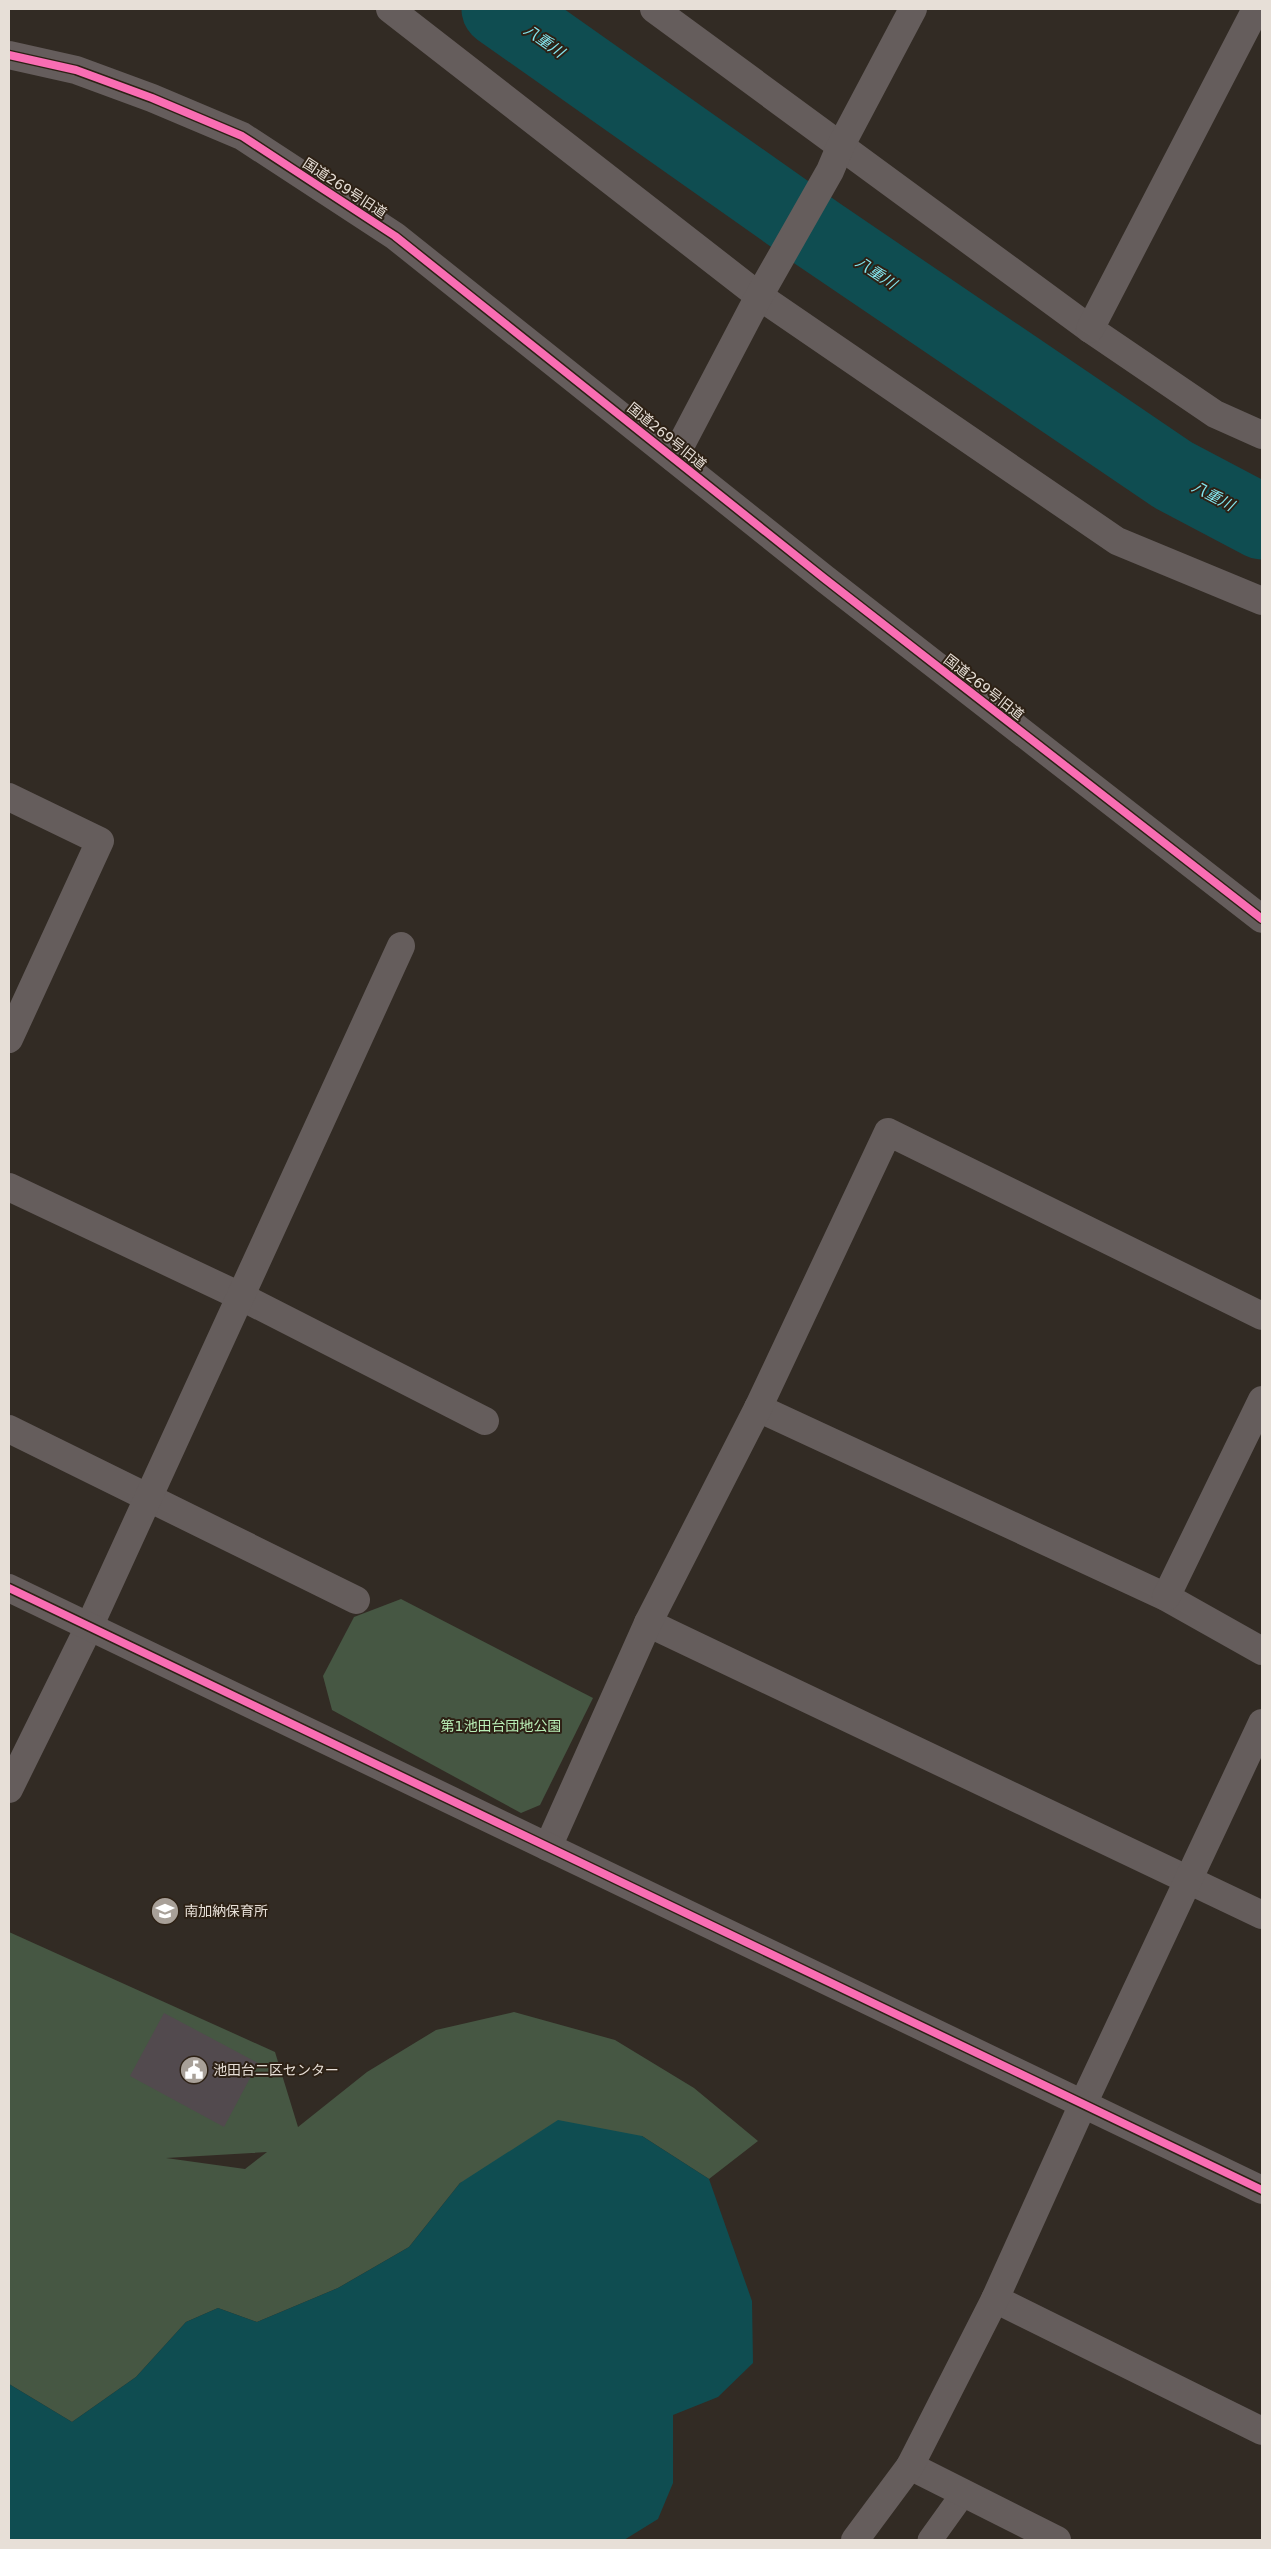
<svg xmlns="http://www.w3.org/2000/svg" width="1271" height="2549" font-family="'DejaVu Sans','Noto Sans JP',sans-serif">
<style>
.green{fill:#465743;fill-rule:evenodd}
.water{fill:#0f4d51}
.lines{fill:none;stroke-linecap:round;stroke-linejoin:round}
.river{stroke:#0f4d51;stroke-width:75}
.building{fill:#524a4e}
.service{stroke:#655d5c;stroke-width:25}
.minor{stroke:#655d5c;stroke-width:28}
.tertiary{stroke:#655d5c;stroke-width:28}
.cycleway-casing{stroke:#2d2115;stroke-width:11}
.cycleway{stroke:#f96db3;stroke-width:8}
.labels{text-anchor:middle;stroke-width:4;stroke-linejoin:round;paint-order:stroke}
.street-label{font-size:14px;fill:#e7dfd7;stroke:#2d2115}
.park-label{font-size:14px;fill:#b9eeb6;stroke:#2d2115}
.poi-label{font-size:14px;fill:#e7dfd7;stroke:#2d2115;text-anchor:start}
.water-label{font-size:15px;font-style:italic;fill:#84e6ef;stroke:#2d2115}
</style>
<rect width="100%" height="100%" fill="#322b24"/>
<g class="green">
<polygon points="401,1599 593,1698 540,1805 521,1813 332,1710 323,1676 354,1617"/>
<path d="M9 1932 275 2052 298 2127 367 2072 436 2030 514 2012 615 2040 694 2088 758 2141 709 2179 642 2136 460 2183 409 2247 338 2288 257 2322 218 2308 186 2322 136 2377 72 2422 9 2384ZM267 2152 245 2169 166 2158Z"/>
</g>
<polygon class="water" points="558,2120 642,2136 709,2179 752,2301 753,2363 718,2397 673,2415 673,2483 658,2519 624,2540 9,2540 9,2384 72,2422 136,2377 186,2322 218,2308 257,2322 338,2288 409,2247 460,2183"/>
<g class="lines">
<polyline class="river" points="499,9 818,234 1173,475 1262,522"/>
</g>
<polygon class="building" points="164,2013 258,2063 224,2127 130,2076"/>
<g class="lines">
<polyline class="service" points="930,2540 963,2494"/>
<g class="minor">
<polyline points="390,9 759,296 1117,541 1262,601"/>
<polyline points="654,9 1090,329 1215,414 1262,435"/>
<polyline points="1090,329 1256,9"/>
<polyline points="674,458 759,296 830,171 841,145 913,9"/>
<polyline points="9,797 100,841 9,1039"/>
<polyline points="9,1187 240,1296 485,1421"/>
<polyline points="758,1408 1166,1597 1262,1651"/>
<polyline points="9,1429 356,1600"/>
<polyline points="1166,1597 1262,1400"/>
<polyline points="648,1623 1262,1915"/>
<polyline points="9,1789 89,1627 401,946"/>
<polyline points="548,1847 648,1623 758,1408 888,1132 1262,1316"/>
<polyline points="995,2299 1262,2431"/>
<polyline points="910,2466 1057,2540"/>
</g>
<g class="tertiary">
<polyline points="9,55 76,70 152,98 242,136 395,236 825,579 1262,919"/>
<polyline points="9,1588 1262,2190"/>
<polyline points="855,2540 910,2466 995,2299 1083,2104 1262,1723"/>
</g>
<defs>
<g id="cycleway">
<polyline points="9,55 76,70 152,98 242,136 395,236 825,579 1262,919"/>
<polyline points="9,1588 1262,2190"/>
</g>
</defs>
<use href="#cycleway" class="cycleway-casing"/>
<use href="#cycleway" class="cycleway"/>
</g>
<defs>
<symbol id="school-disc" viewBox="-11 -11 22 22"><circle r="9.5" fill="#a8a098" stroke="#2d2115"/><path d="M0-5L7-2L0 1L-7-2ZM-4 1L0 2.5L4 1V4Q0 6-4 4Z" fill="#fff"/></symbol>
<symbol id="civic-disc" viewBox="-11 -11 22 22"><circle r="9.5" fill="#a8a098" stroke="#2d2115"/><path d="M-.6-6.5H3V-4.5H.6V-3L4-1V1h2V6H-6V1h2V-1L-.6-3ZM-1.2 2.5V6h2.4V2.5Z" fill="#fff"/></symbol>
</defs>
<g fill-rule="evenodd">
<use href="#school-disc" x="149" y="1895" width="32" height="32"/>
<use href="#civic-disc" x="178" y="2054" width="32" height="32"/>
</g>
<g class="labels">
<g class="street-label">
<text transform="translate(345 188) rotate(33)" y="5">国道269号旧道</text>
<text transform="translate(667 436) rotate(39)" y="5">国道269号旧道</text>
<text transform="translate(984 687) rotate(38)" y="5">国道269号旧道</text>
</g>
<g class="park-label">
<text x="501" y="1731">第1池田台団地公園</text>
</g>
<g class="poi-label">
<text x="184" y="1916">南加納保育所</text>
<text x="213" y="2075">池田台二区センター</text>
</g>
<g class="water-label">
<text transform="translate(544 41) rotate(35)" y="5">八重川</text>
<text transform="translate(876 273) rotate(34)" y="5">八重川</text>
<text transform="translate(1213 496) rotate(28)" y="5">八重川</text>
</g>
</g>
<rect width="1271" height="2549" fill="none" stroke="#e7dfd7" stroke-width="20"/>
</svg>
